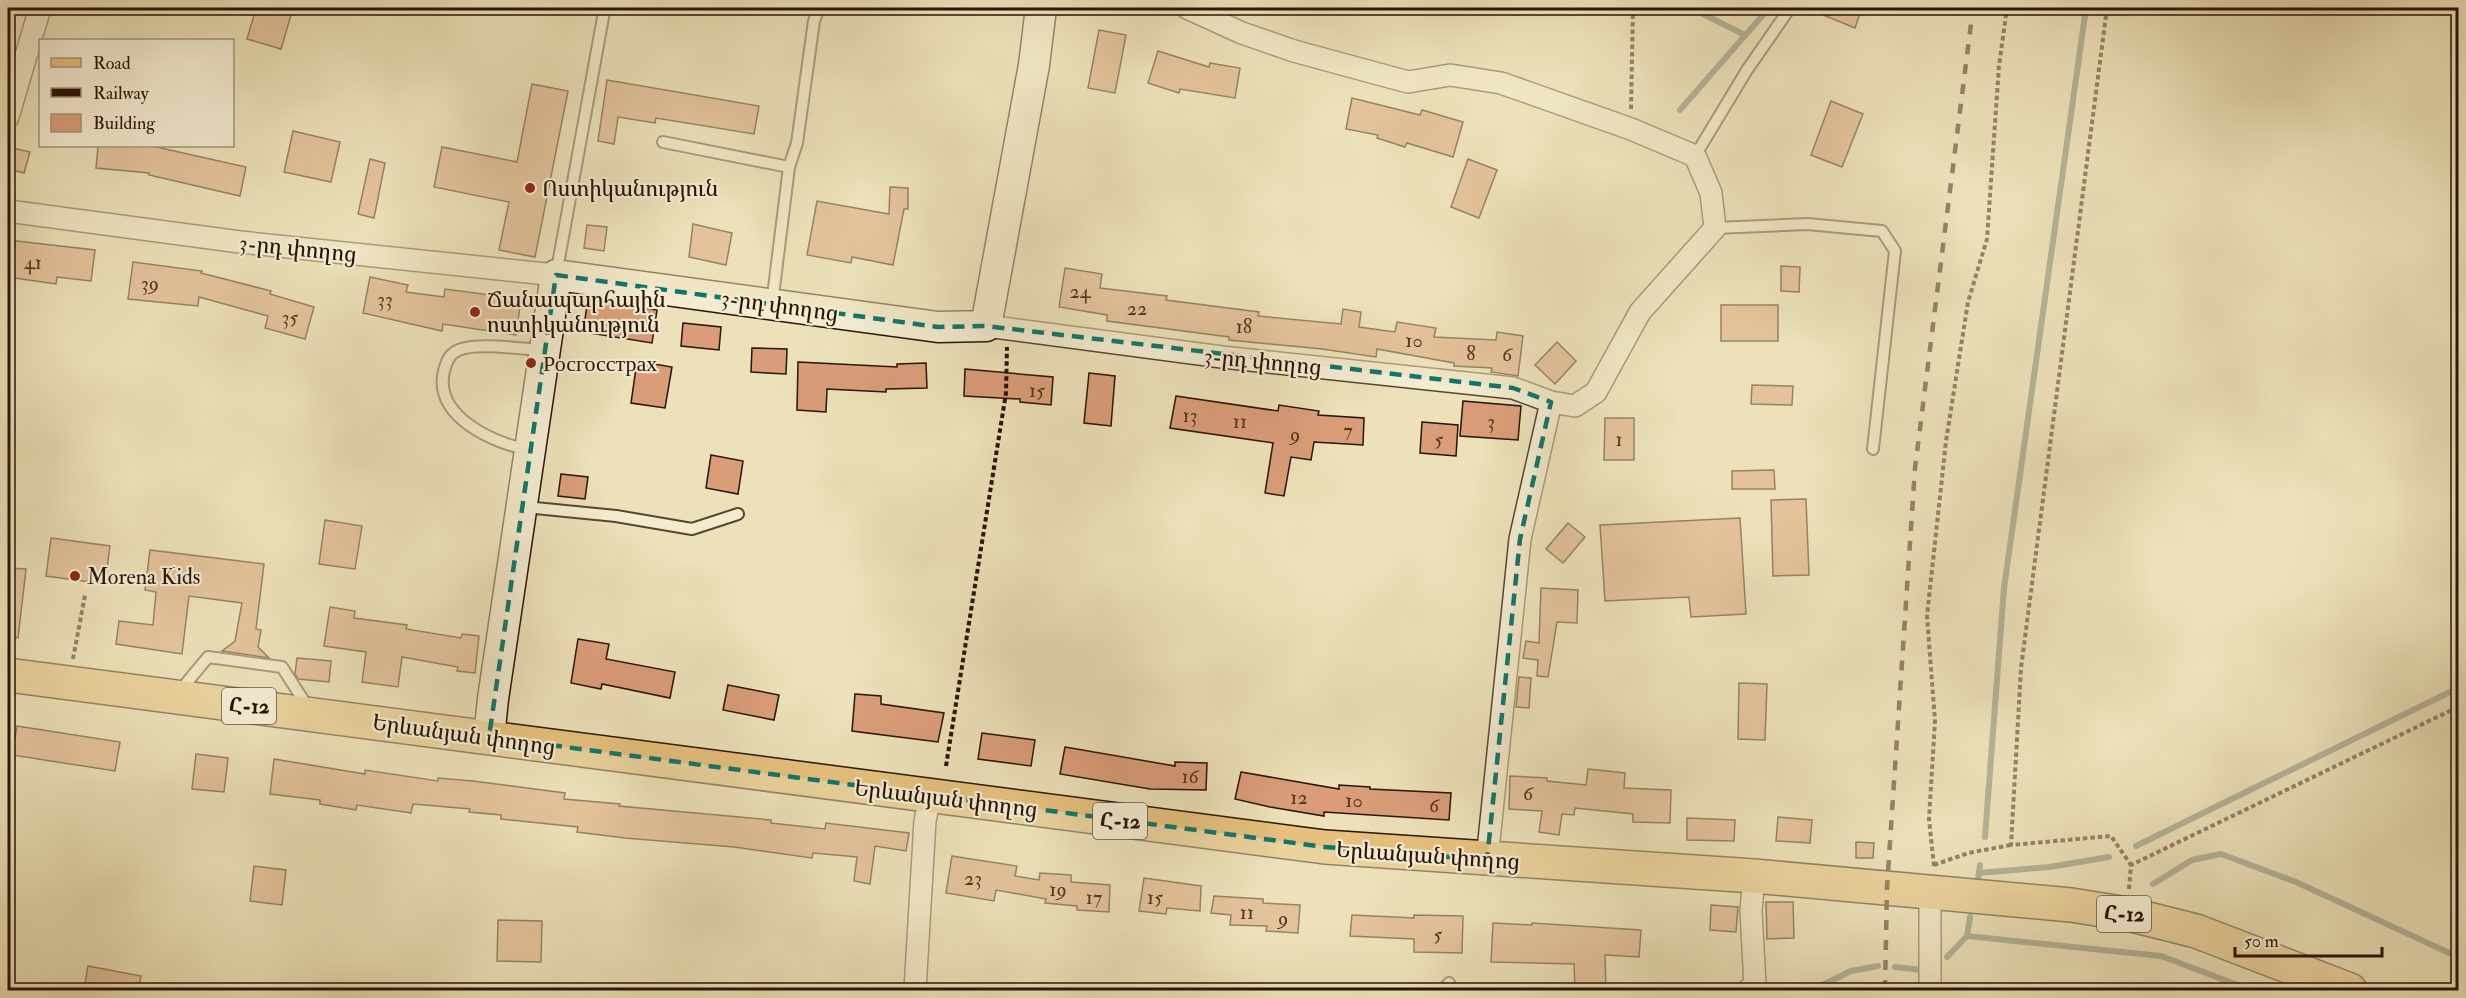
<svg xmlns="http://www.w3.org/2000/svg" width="2466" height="998" font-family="'IM FELL Double Pica','Noto Serif Armenian',serif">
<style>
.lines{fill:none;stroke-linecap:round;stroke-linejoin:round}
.stream{stroke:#6e7871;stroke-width:6}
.building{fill:#da9d78;stroke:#271306;stroke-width:1.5}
.lane-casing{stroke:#584632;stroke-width:14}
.street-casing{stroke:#584632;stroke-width:24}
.secondary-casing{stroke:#271306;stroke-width:33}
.primary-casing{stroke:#271306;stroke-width:36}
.path{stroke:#271306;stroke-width:4;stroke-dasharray:4.5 3;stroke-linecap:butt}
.lane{stroke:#f3ecd1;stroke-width:10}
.street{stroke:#f3ecd1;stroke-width:21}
.secondary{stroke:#f3ecd1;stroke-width:30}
.primary{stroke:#e6c07c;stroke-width:33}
.rail{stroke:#271306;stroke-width:4.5;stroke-dasharray:10 10;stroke-linecap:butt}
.marked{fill:none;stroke:#0f766e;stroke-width:4.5;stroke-dasharray:12 8;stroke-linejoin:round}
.poi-dot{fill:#8f2418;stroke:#f3ecd1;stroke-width:2}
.labels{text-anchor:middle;stroke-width:4.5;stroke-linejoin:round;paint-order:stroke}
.number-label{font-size:20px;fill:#543622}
.shield{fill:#f3ecd1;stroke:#645443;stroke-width:1.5}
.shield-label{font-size:21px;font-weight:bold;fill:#271306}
.poi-label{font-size:22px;fill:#271306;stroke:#f3ecd1;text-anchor:start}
.street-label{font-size:22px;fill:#271306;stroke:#f3ecd1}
</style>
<rect width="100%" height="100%" fill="#ece1b8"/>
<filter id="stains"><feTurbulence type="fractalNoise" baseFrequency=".00333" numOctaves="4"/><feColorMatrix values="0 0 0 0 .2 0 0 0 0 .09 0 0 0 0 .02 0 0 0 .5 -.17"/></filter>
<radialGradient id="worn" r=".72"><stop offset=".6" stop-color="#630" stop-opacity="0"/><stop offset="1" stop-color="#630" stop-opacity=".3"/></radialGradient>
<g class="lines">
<g class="stream">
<polyline points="1691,8 1745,35"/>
<polyline points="1680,110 1769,8"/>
<polyline points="1985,837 2004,588 2086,8"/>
<polyline points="2136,846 2458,688"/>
<polyline points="1979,873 2050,867 2109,857"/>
<polyline points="1978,879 1980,865"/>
<polyline points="2153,884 2192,860 2221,854 2296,882 2458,957"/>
<polyline points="1967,936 2161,956 2251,990"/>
<polyline points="1947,957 1967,936 1970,917"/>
<polyline points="1895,967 1922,970"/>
<polyline points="1812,990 1851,971 1878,966"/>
</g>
</g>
<g class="building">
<polygon points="256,8 279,8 291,15 281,49 247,39"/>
<polygon points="1806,8 1862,8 1855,28"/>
<polygon points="1099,30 1126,35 1115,93 1088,88"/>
<polygon points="1158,51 1209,67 1210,63 1240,68 1235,98 1180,89 1179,93 1148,83"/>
<polygon points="607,80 759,106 754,134 656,118 655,123 618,117 614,144 598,141"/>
<polygon points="532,84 568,91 535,257 499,250 509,202 434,187 442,147 517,162"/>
<polygon points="1352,98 1420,115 1422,110 1463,122 1453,157 1407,143 1405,147 1377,138 1378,135 1346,129"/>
<polygon points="1831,101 1863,114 1842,167 1811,155"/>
<polygon points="293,131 340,142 331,182 284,172"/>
<polygon points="98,146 152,146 246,167 240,196 149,175 149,173 96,168"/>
<polygon points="13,148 30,152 24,173 8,169"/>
<polygon points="370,159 385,163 374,218 358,214"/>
<polygon points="1468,159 1497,170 1479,218 1451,207"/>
<polygon points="890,187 908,188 908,209 904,209 893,265 852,257 851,263 807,255 817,201 889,214"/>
<polygon points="693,224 732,233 726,265 689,257"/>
<polygon points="587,225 607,227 604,251 584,248"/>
<polygon points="8,240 95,250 91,281 57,277 56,284 8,277"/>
<polygon points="133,262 202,271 201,273 271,291 270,294 314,307 305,339 265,328 268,316 199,297 198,306 128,299"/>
<polygon points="1781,266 1800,267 1799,292 1781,291"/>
<polygon points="1065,268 1102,274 1100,288 1167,296 1166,300 1259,312 1258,316 1341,324 1343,309 1361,312 1359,327 1395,332 1397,322 1436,328 1434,337 1496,340 1497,332 1523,336 1518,376 1491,372 1492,368 1454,366 1454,363 1377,349 1376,357 1322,349 1229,340 1229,337 1107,321 1107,315 1059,307"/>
<polygon points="370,277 408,285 406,292 444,297 445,289 521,299 516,335 443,324 442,331 363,313"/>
<polygon points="588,299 657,310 652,343 583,332"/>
<rect x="1721" y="305" width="57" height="36"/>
<polygon points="683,323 721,327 719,350 681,346"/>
<polygon points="1557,342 1576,361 1555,384 1535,365"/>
<polygon points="752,348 787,349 786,374 751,372"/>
<polygon points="637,361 672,367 665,408 631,403"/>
<polygon points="798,362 897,367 897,364 926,363 927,388 886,389 886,392 827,389 826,412 797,410"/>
<polygon points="965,369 1053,377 1051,405 1020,402 1020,399 964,396"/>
<polygon points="1089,373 1115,376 1111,426 1084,423"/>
<polygon points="1752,385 1793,386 1792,405 1751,404"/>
<polygon points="1176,396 1278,411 1279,405 1319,411 1318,415 1364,418 1363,445 1314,442 1311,460 1291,457 1284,496 1265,493 1273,443 1170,428"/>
<polygon points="1463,401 1521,406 1518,440 1460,436"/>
<polygon points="1605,418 1634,418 1634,460 1604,460"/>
<polygon points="1422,422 1458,425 1456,456 1420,453"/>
<polygon points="711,455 743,461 738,494 706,488"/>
<polygon points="1774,470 1775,489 1732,489 1732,471"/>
<polygon points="561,474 588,477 585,499 558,496"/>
<polygon points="1806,499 1809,575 1773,576 1771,500"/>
<polygon points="1740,518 1746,614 1691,617 1689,597 1605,601 1600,525"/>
<polygon points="325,520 362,526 355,569 319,564"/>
<polygon points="1568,523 1585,537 1563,563 1546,549"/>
<polygon points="51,538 110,546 105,584 46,576"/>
<polygon points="150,550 264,564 256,629 261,630 258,647 269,658 222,651 235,641 242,603 189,596 182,654 116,644 119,621 153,625 156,592 145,590"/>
<polygon points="8,568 26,569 18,638 8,637"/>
<polygon points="1541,588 1578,590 1577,623 1557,622 1548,677 1537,676 1538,660 1523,658 1526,641 1539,643"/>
<polygon points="330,607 355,611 354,618 407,625 406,629 461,638 462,634 479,636 475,673 457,671 458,667 402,657 398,687 362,682 366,652 324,646"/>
<polygon points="578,639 609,644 606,659 675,672 670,698 602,684 601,689 571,683"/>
<polygon points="297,658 331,661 329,682 298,679 295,674"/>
<polygon points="1519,677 1531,678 1529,708 1516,707"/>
<polygon points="1739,683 1767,684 1765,740 1738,739"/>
<polygon points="728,685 779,695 774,720 723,710"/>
<polygon points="855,694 881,696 881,704 944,713 938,742 852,731"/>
<polygon points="17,726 120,742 115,771 12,755"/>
<polygon points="982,733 1035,740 1031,766 978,759"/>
<polygon points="1065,747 1175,766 1175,762 1207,763 1206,790 1150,789 1060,774"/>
<polygon points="196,754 228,758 224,792 192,789"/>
<polygon points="274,759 365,774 365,770 438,781 438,778 473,781 565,793 564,799 620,804 619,806 771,820 771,823 825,829 826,823 909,833 906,851 875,846 870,884 854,881 857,857 813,853 812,858 734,847 625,838 577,832 578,827 501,819 501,815 469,812 470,809 413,804 411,813 357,805 356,810 320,804 320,800 270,794"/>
<polygon points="1588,769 1625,773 1624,788 1671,790 1670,823 1633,822 1633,814 1575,808 1574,815 1562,814 1559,835 1539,832 1542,811 1509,809 1510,776 1547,778 1547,781 1586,785"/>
<polygon points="1241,772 1339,789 1339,785 1370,787 1370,789 1451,793 1449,820 1324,812 1324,816 1270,807 1235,799"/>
<polygon points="1778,817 1812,820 1810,843 1776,841"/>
<polygon points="1687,818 1735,820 1734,841 1687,840"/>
<polygon points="1856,842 1874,843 1873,858 1856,858"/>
<polygon points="952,856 1017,866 1015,876 1039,880 1040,873 1071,875 1071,882 1110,885 1109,912 1077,910 1077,906 1045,903 1046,899 996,890 994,901 946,893"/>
<polygon points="254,866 286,870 282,905 250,901"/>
<polygon points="1144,878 1201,886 1200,911 1167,908 1166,914 1139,911"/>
<polygon points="1214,896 1263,899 1263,903 1300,905 1298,933 1266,931 1267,926 1230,925 1231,915 1211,913"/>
<polygon points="1766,902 1793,902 1794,938 1767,939"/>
<polygon points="1711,905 1738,907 1736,932 1710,930"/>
<polygon points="1352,915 1414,918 1414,915 1463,916 1462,953 1414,952 1414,939 1350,936"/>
<polygon points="498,920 542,921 541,962 497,961"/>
<polygon points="1493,923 1532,925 1532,923 1641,930 1639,957 1605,955 1606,990 1575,990 1574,964 1491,962"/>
<polygon points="88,966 141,976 138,990 84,990"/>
</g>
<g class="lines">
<defs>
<g id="lane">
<polyline points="290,8 291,8"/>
<polyline points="663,142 789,167 772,304"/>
<polyline points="1695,156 1747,70 1790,8"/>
<polyline points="789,167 797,143 814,21 819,8"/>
<polyline points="1715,228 1807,224 1882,231 1895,251 1873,449"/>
<polyline points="556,275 604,12"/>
<path d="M529 450C494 443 433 417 444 371 446 364 448 356 455 352 470 341 522 349 542 350"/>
<polyline points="525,507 616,516 692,529 738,514"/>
<polyline points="179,692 208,657 282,667 309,709"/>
<polyline points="1443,990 1449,983"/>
</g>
<g id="street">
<polyline points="8,117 40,8"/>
<polyline points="8,211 240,242 556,275"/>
<polyline points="986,326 1222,357 1513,388 1551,402 1575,406 1596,392 1640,312 1715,228 1711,193 1695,156 1631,129 1501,83 1450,75 1408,82 1294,51 1242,33 1187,8"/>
<polyline points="1487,860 1520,539 1551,402"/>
<polyline points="915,990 925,821 930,796"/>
<polyline points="1748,990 1755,985 1751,911 1754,876"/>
<polyline points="1930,990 1930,891"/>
</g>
<polyline id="secondary" points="489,737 493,699 556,275 938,327 986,326 1034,65 1041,8"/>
<polyline id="primary" points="8,675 1325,847 1754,876 2071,905 2128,914 2196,931 2350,990"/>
</defs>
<use href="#lane" class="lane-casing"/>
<use href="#street" class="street-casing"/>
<use href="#secondary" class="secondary-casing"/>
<use href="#primary" class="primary-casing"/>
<g class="path">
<polyline points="2107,8 2021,668 2011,845 2111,836 2131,865"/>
<polyline points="1631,109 1633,8"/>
<polyline points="73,659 85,595"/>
<polyline points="946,766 1006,393 1007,347"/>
<polyline points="1934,865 1968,853 2011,845"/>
<polyline points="1934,866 1929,819 1935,721 1927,616 1946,441 1968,302 1987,239 1999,66 2007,8"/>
<polyline points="2129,889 2131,865 2458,707"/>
</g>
<use href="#lane" class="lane"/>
<use href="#street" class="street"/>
<use href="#secondary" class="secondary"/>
<use href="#primary" class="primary"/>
<polyline class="rail" points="1885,990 1887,887 1915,468 1973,8"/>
</g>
<path d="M0 0H2466V998H0ZM556 275 938 327 986 326 1513 388 1551 402 1520 539 1487 860 1325 847 489 737Z" fill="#ece1b8" fill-opacity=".55" fill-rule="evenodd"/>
<path class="marked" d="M556 275 938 327 986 326 1513 388 1551 402 1520 539 1487 860 1325 847 489 737Z"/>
<g class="poi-dot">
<circle cx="530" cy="188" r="6"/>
<circle cx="475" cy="312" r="6"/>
<circle cx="531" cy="363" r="6"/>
<circle cx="75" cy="576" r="6"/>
</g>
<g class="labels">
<g class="number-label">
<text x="33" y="269">41</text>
<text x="150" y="290">39</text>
<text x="1080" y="298">24</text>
<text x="385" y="306">33</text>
<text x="1137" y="315">22</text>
<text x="290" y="324">35</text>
<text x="1244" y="333">18</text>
<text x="1414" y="347">10</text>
<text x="1471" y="360">8</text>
<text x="1507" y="361">6</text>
<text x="1037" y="397">15</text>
<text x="1190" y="422">13</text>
<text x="1240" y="428">11</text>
<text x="1491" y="428">3</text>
<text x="1348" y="437">7</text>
<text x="1295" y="441">9</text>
<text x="1439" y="446">5</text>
<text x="1619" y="446">1</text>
<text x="1190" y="783">16</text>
<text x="1528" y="800">6</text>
<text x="1299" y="804">12</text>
<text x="1354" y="807">10</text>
<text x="1434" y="812">6</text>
<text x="973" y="885">23</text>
<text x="1058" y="896">19</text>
<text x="1094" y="904">17</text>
<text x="1155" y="904">15</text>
<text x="1247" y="919">11</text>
<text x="1283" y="925">9</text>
<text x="1438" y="941">5</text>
</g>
<g class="shield">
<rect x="222" y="688" width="54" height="36" rx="4.5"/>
<rect x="1093" y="803" width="54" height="36" rx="4.5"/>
<rect x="2097" y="896" width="54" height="36" rx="4.5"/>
</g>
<g class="shield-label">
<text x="249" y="713">Հ-12</text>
<text x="1120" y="828">Հ-12</text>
<text x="2124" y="921">Հ-12</text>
</g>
<g class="poi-label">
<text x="542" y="196">Ոստիկանություն</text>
<text x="487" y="307">Ճանապարհային<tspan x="487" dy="25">ոստիկանություն</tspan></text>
<text x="543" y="371">Росгосстрах</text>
<text x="87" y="584">Morena Kids</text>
</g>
<g class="street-label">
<text transform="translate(298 248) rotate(6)" y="8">3-րդ փողոց</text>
<text transform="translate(780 305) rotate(8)" y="8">3-րդ փողոց</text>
<text transform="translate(1263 361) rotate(6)" y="8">3-րդ փողոց</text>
<text transform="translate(464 734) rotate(8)" y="8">Երևանյան փողոց</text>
<text transform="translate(946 798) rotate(7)" y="8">Երևանյան փողոց</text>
<text transform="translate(1428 855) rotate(4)" y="8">Երևանյան փողոց</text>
</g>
</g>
<rect width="2466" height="998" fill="none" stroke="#ece1b8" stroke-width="30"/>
<rect x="9" y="9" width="2448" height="980" fill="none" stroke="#271306" stroke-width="3"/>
<rect x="15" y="15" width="2436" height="968" fill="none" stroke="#271306" stroke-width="1.5"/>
<rect x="39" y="39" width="195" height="108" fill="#f3ecd1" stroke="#a19580" stroke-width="1.5"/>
<rect x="51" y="58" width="30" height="9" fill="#e6c07c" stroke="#a19580" stroke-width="1.5"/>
<text x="93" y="69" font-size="18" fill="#271306">Road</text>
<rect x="51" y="88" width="30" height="9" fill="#271306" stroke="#a19580" stroke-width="1.5"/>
<text x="93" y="99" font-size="18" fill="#271306">Railway</text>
<rect x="51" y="114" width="30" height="18" fill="#da9d78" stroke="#a19580" stroke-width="1.5"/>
<text x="93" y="129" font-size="18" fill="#271306">Building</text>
<path d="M2235 947v9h147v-9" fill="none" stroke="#271306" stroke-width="3"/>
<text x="2244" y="947" font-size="18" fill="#271306" stroke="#f3ecd1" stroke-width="4.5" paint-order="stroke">50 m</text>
<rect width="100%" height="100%" filter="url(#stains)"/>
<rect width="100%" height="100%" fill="url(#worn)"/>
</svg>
